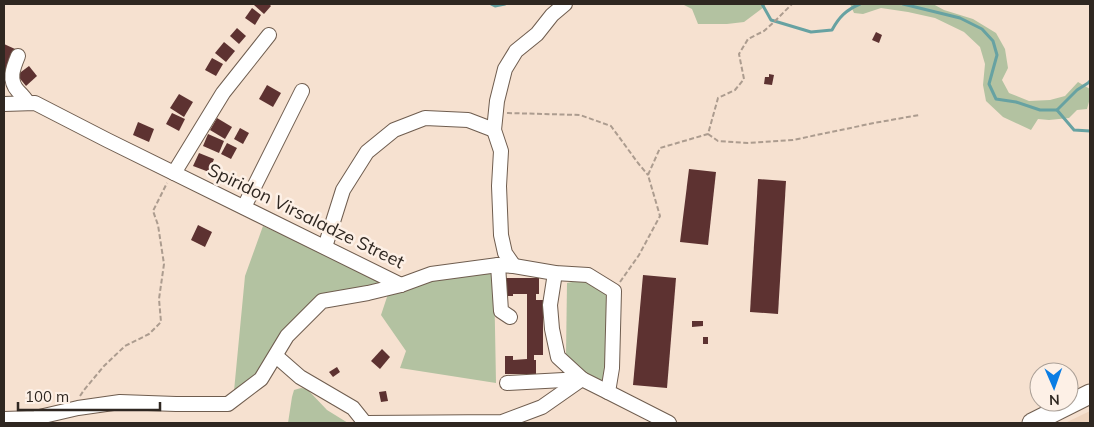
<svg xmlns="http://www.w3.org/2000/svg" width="1094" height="427" font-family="Mulish,sans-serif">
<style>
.built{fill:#eed3bd}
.green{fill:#b3c2a1}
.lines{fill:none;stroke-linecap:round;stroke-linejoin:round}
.stream{stroke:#67a2a2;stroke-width:3}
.building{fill:#5d3231}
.minor-casing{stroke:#6f5d4f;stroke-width:16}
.highway-casing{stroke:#6f5d4f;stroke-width:21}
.path{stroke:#ac9c8f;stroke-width:2;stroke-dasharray:5 2.5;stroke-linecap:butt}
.minor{stroke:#fff;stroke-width:14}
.highway{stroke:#fff;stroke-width:19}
.labels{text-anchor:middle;stroke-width:5;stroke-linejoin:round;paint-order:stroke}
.street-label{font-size:18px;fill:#2f2721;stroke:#fdf0e6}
</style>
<rect width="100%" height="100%" fill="#f6e1d0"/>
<polygon class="built" points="1090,411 1090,423 1065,423"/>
<g class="green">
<polygon points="682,4 766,4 764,7 744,22 727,24 698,24 692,9"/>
<polygon points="850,4 933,4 944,10 973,19 996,33 1005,49 1008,68 1002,80 1009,93 1029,101 1050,100 1065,96 1078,82 1090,89 1090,98 1087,109 1077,110 1069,118 1049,120 1038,119 1031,130 1003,117 986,101 983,85 985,64 980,47 964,32 935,18 908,12 881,8 863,14 854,13"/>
<polygon points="263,226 389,283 322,295 280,334 259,372 234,391 245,276"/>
<polygon points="471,274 494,274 496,383 400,368 406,351 381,315 389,291 398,291 436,280"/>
<polygon points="587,279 599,285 609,300 606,378 602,382 584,372 566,355 567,283"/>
<polygon points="301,388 307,389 327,410 348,423 288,423 292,397 294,390"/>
</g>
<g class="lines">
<g class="stream">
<polyline points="491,4 495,6 505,4"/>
<path d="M762 4 771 20 811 32 832 30C839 17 846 10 860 4"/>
<polyline points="903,4 960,18 982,29 993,41 997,55 989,84 996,99 1016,102 1040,110 1057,110 1077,90 1088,83 1090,81"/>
<polyline points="1057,110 1074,130 1090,131"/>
</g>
</g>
<g class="building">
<polygon points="256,4 269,4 271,6 264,14 254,5"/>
<polygon points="252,8 261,15 255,25 245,18"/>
<polygon points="237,28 246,36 239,44 230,36"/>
<polygon points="876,32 882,35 879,43 872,40"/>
<polygon points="224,42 235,51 226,62 215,53"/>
<polygon points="4,44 15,49 5,72 4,72"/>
<polygon points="212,58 223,64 216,76 205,70"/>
<polygon points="29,66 37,76 26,86 17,75"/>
<polygon points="769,74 774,75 772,85 764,84 765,77 769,77"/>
<polygon points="267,85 281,93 273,107 259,99"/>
<polygon points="179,94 193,102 184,117 170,108"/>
<polygon points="172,113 185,119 179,131 166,124"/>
<polygon points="217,118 232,127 225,139 210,130"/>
<polygon points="138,122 154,129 149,142 133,135"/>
<polygon points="240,128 249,133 243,144 234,139"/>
<polygon points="208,134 224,141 219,153 203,146"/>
<polygon points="227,143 237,148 231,159 221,154"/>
<polygon points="199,153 214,159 209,172 193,166"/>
<polygon points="689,169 716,172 708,245 680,242"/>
<polygon points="758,179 786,181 778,314 750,312"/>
<polygon points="198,225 212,232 205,247 191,240"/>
<polygon points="643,275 676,278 667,388 633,385"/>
<polygon points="506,278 539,278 539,294 536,294 536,300 543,300 543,355 534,355 534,360 536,360 536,374 505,374 505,356 513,356 513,360 527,359 527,294 513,294 513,296 506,296"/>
<polygon points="692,321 703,321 703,326 692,327"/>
<rect x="703" y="337" width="5" height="7"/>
<polygon points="382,349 390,357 380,369 371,361"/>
<polygon points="337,367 340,372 333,377 329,372"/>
<polygon points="386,391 388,401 381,402 379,392"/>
</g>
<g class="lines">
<defs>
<g id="minor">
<path d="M18 56C13 68 8 80 18 91 22 95 25 98 28 103"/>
<polyline points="4,104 35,103 107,140 401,285"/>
<polyline points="174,173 223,93 269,35"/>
<polyline points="244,207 302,91"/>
<polyline points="325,247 343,190 367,152 394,130 425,118 468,120 494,130"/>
<polyline points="498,265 501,311 510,317"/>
<polyline points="514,266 505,253 501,235 499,186 501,151 494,130 497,101 505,69 516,51 537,34 552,15 565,4"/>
<polyline points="555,273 550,305 552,329 558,357 582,379 608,392"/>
<polyline points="276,356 300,377 353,408 365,423"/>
<polyline points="507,383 582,379"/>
<polyline points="4,419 35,418 78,408 120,402 176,404 228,404 261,379 287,336 322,301 368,293 401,285 431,274 498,265 514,266 555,273 588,275 614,291 612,368 608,392 669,423"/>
<polyline points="367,423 502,422 542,407 582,379"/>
</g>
<polyline id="highway" points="1032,423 1090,394"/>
</defs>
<use href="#minor" class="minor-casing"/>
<use href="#highway" class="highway-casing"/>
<g class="path">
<polyline points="507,113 580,115 611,126 638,163 648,175"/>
<polyline points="708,134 718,141 748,143 793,140 874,123 919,115"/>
<polyline points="620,282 639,255 660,216 648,175 660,148 708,134 718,98 735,90 744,79 739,54 748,39 764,31 775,21 792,4"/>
<polyline points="80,396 84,390 104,366 125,346 149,334 161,322 159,299 164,264 158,225 153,211 167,183"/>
</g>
<use href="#minor" class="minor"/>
<use href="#highway" class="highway"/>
</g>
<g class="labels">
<g class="street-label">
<text transform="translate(306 216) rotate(26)" y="6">Spiridon Virsaladze Street</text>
</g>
</g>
<rect width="1094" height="427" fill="none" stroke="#2f2721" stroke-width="10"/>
<g transform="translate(1054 387) rotate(178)"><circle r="24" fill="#fdf0e6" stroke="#aba097"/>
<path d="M0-4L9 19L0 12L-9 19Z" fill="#0a7de4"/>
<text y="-8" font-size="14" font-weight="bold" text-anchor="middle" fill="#2f2721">N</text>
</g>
<path d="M18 402v8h142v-8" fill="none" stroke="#2f2721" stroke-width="2.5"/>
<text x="25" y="402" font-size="15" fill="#2f2721" stroke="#fdf0e6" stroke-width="4" paint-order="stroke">100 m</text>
</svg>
